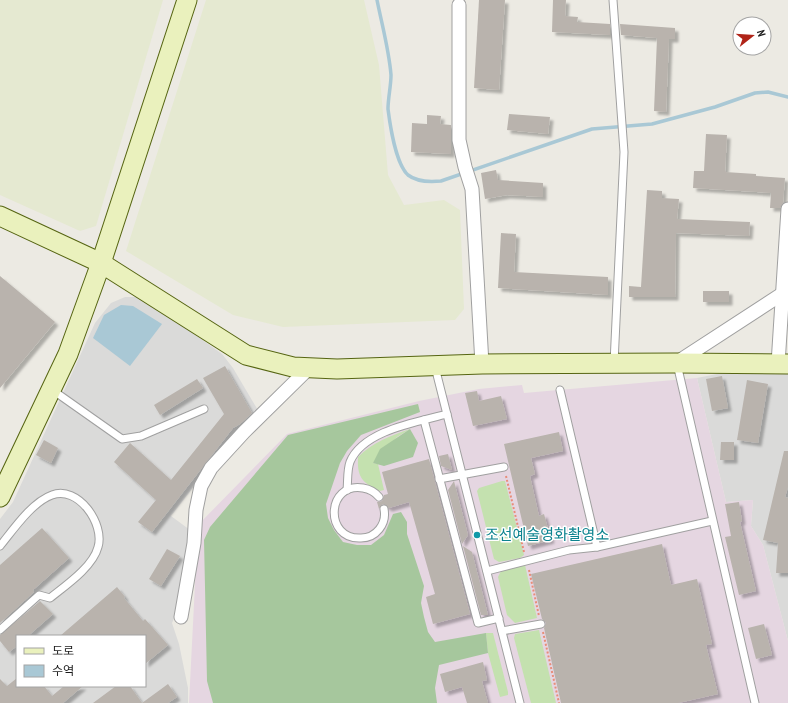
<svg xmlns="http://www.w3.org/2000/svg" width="788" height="703" font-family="'PT Sans Narrow','Noto Sans KR',sans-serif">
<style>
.residential{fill:#dadad9;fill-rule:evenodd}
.industrial{fill:#e5d6e1}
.farmland{fill:#e5e9d1}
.grass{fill:#c4e1af}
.forest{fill:#a6c79d}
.water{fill:#a9c8d5}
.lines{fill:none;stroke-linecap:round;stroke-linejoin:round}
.stream{stroke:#a9c8d5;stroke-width:3.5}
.building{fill:#b9b3ad;filter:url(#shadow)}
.lane-casing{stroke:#a0a0a0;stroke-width:9}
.street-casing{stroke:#a0a0a0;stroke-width:15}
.secondary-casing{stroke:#566512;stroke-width:21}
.path{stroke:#e88d79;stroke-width:2;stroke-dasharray:2 2;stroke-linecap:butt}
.lane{stroke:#fff;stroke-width:7}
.street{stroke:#fff;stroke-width:13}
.secondary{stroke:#eaf1bd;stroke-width:19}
.culture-dot{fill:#0f9aa8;stroke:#fff;stroke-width:1.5}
.labels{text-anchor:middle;stroke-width:3;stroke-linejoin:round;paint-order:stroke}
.culture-label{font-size:15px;fill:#0d838f;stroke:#fff;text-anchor:start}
</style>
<defs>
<filter id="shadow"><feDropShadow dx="3.5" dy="3.5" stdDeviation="1" flood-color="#0004"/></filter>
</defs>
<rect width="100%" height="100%" fill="#eceae3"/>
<g class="residential">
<path d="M125 297H143L222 354 233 368 259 412 233 436 171 516 190 530 180 605 172 623 179 644 188 688V703H0V519L13 502 95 323 111 303ZM17 636H145V686H17Z"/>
<polygon points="788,372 788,641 763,545 751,526 753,500 726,502 697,378 722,373"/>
</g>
<polygon class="industrial" points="697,378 726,502 753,500 751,526 763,545 788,641 788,703 189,703 198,525 287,434 419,401 479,389 522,385 524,393"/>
<g class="farmland">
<polygon points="0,0 163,0 96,226 80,231 0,195"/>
<polygon points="206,0 364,0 379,65 388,175 404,205 444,200 460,210 464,309 455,320 283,327 233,315 126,251"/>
</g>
<g class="grass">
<path d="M410 429 397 437 373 463 378 464 384 490 380 491C362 483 357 477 358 457 373 442 390 436 410 429Z"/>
<polygon points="502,481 505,481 524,555 520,558 499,562 494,559 477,491 479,488"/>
<polygon points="525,565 537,618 515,623 507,615 498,577 501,571"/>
<polygon points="539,630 556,703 531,703 514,638 515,634"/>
<polygon points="486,633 493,633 508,692 508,695 500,697 488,653"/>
</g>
<g class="forest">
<polygon points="418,404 420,412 361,435 347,451 340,463 326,504 328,518 334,530 343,542 357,545 371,545 384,535 393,514 401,512 407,522 407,534 424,586 421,603 424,617 428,632 435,642 486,633 488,653 439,665 435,688 437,703 213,703 207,681 204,540 210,527 288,435"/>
<polygon points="410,429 418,443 413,457 384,466 373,463 380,449"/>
</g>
<polygon class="water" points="121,305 133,306 162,324 130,366 93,338 104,315"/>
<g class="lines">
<path class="stream" d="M377 0C382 25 389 50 391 75 391 86 388 98 388 109 390 125 396 164 408 175 417 182 431 182 441 181L592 129 652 124 715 107 755 93 768 92 788 97"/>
</g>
<g class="building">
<polygon points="479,0 505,0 499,90 474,88"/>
<polygon points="553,0 566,0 565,16 578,17 577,22 610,24 610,35 552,32"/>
<polygon points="620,24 675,28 675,39 669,39 666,112 654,111 657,38 621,35"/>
<polygon points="509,114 550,117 548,134 507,130"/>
<polygon points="427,115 441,116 440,124 451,125 451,154 411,152 412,123 427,124"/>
<polygon points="706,134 727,135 725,172 756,174 756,176 785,178 783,203 780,208 770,208 771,193 693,188 694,171 704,171"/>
<polygon points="496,170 498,180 543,183 543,197 507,195 485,199 481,173"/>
<polygon points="647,190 662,191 662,198 679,199 677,219 750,222 749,236 676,233 675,297 629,297 629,286 641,287"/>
<polygon points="501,233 516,234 514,272 608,277 608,295 498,288"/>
<polygon points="0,276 55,322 0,388"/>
<rect x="703" y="291" width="26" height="11"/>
<polygon points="225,366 252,413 240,424 233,428 152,532 138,522 156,500 114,462 130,443 171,480 224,414 203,378"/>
<polygon points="722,376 728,408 712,411 706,379"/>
<polygon points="197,379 203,388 160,415 154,405"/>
<polygon points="747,380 768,384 758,443 737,440"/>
<polygon points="477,391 479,401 501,396 507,419 473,426 465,393"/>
<polygon points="559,432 563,451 531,458 535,474 530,476 539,516 544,514 551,540 528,546 504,444"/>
<polygon points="44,440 58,448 51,463 36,455"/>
<polygon points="721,442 734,442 734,460 720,460"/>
<polygon points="784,451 788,451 788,487 785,497 788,498 788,573 776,573 778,543 763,540"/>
<polygon points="448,454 452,470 441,466 439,456"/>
<polygon points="429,459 470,614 433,624 426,597 435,594 409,502 389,508 383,504 379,509 377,502 382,501 384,495 388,494 382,472"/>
<polygon points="454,481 468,535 462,544 448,490"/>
<polygon points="739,502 742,521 740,522 756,591 739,595 725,537 731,536 725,504"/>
<polygon points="42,528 69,558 33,590 34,592 0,623 0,565"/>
<polygon points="662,544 671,585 697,579 712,644 706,645 718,694 678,703 561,703 544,628 546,623 542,619 531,574"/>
<polygon points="463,546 472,552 488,615 481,615"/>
<polygon points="167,549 180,556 161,586 149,579"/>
<polygon points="117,587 125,597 124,598 143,621 145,619 168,645 145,664 145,636 60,636"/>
<polygon points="40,601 53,614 28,636 17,636 17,646 9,652 0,641 0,635"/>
<polygon points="764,624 772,655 756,659 748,628"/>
<polygon points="483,662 487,680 482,681 488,703 467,703 462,687 445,692 440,674"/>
<polygon points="17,678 17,686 44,686 52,696 64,686 83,686 63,703 0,703 0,679 7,686"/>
<polygon points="168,684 177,697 168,703 142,703"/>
<polygon points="116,686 130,686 142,703 93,703"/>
</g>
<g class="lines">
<defs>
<g id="lane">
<polyline points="613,0 624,152 614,363"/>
<polyline points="677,364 755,703"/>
<polyline points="435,367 520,703"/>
<polyline points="51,389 122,439 141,436 204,409"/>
<polyline points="560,390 597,547"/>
<polyline points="424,420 478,623 499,618"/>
<polyline points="439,479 504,467"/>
<path d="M347 490C348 481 347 470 350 462 363 430 418 422 447 414"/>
<path d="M379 497C375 492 369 489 363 488 326 482 324 540 361 538 376 538 387 524 384 509"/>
<path d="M0 546C13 530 32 502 52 495 78 485 105 524 98 547 93 567 65 586 50 598L39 595 0 630"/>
<polyline points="487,571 569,550 597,547 712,521"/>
<polyline points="502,631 541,624"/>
</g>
<g id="street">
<polyline points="459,5 459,140 465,167 472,189 482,364"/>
<polyline points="676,363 782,294"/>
<polyline points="778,364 788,209"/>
<polyline points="181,617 194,543 196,510 201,486 211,468 244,432 310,367"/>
</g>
<g id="secondary">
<polyline points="0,216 101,263 246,355 293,367 337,369 482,364 676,363 788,364"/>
<polyline points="0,497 68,354 101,263 187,0"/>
</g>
</defs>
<use href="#lane" class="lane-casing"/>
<use href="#street" class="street-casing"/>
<use href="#secondary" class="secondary-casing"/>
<g class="path">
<polyline points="506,476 524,552"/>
<polyline points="529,570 539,616"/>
<polyline points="543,632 559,703"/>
</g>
<use href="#lane" class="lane"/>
<use href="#street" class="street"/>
<use href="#secondary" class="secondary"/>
</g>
<circle class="culture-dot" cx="477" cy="535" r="4"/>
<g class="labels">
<g class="culture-label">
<text x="485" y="540">조선예술영화촬영소</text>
</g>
</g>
<rect x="16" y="635" width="130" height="52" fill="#ffffff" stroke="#a4a4a4"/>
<rect x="24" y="648" width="20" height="6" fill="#eaf1bd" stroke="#a4a4a4"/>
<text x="52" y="655" font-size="12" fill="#1c1c1c">도로</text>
<rect x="24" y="665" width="20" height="12" fill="#a9c8d5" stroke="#a4a4a4"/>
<text x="52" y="675" font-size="12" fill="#1c1c1c">수역</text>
<g transform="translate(752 36) rotate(73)"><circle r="19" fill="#ffffff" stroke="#a4a4a4"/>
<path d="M0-3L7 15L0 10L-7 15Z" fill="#b02418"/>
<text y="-6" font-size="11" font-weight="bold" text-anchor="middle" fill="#1c1c1c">N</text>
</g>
</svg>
